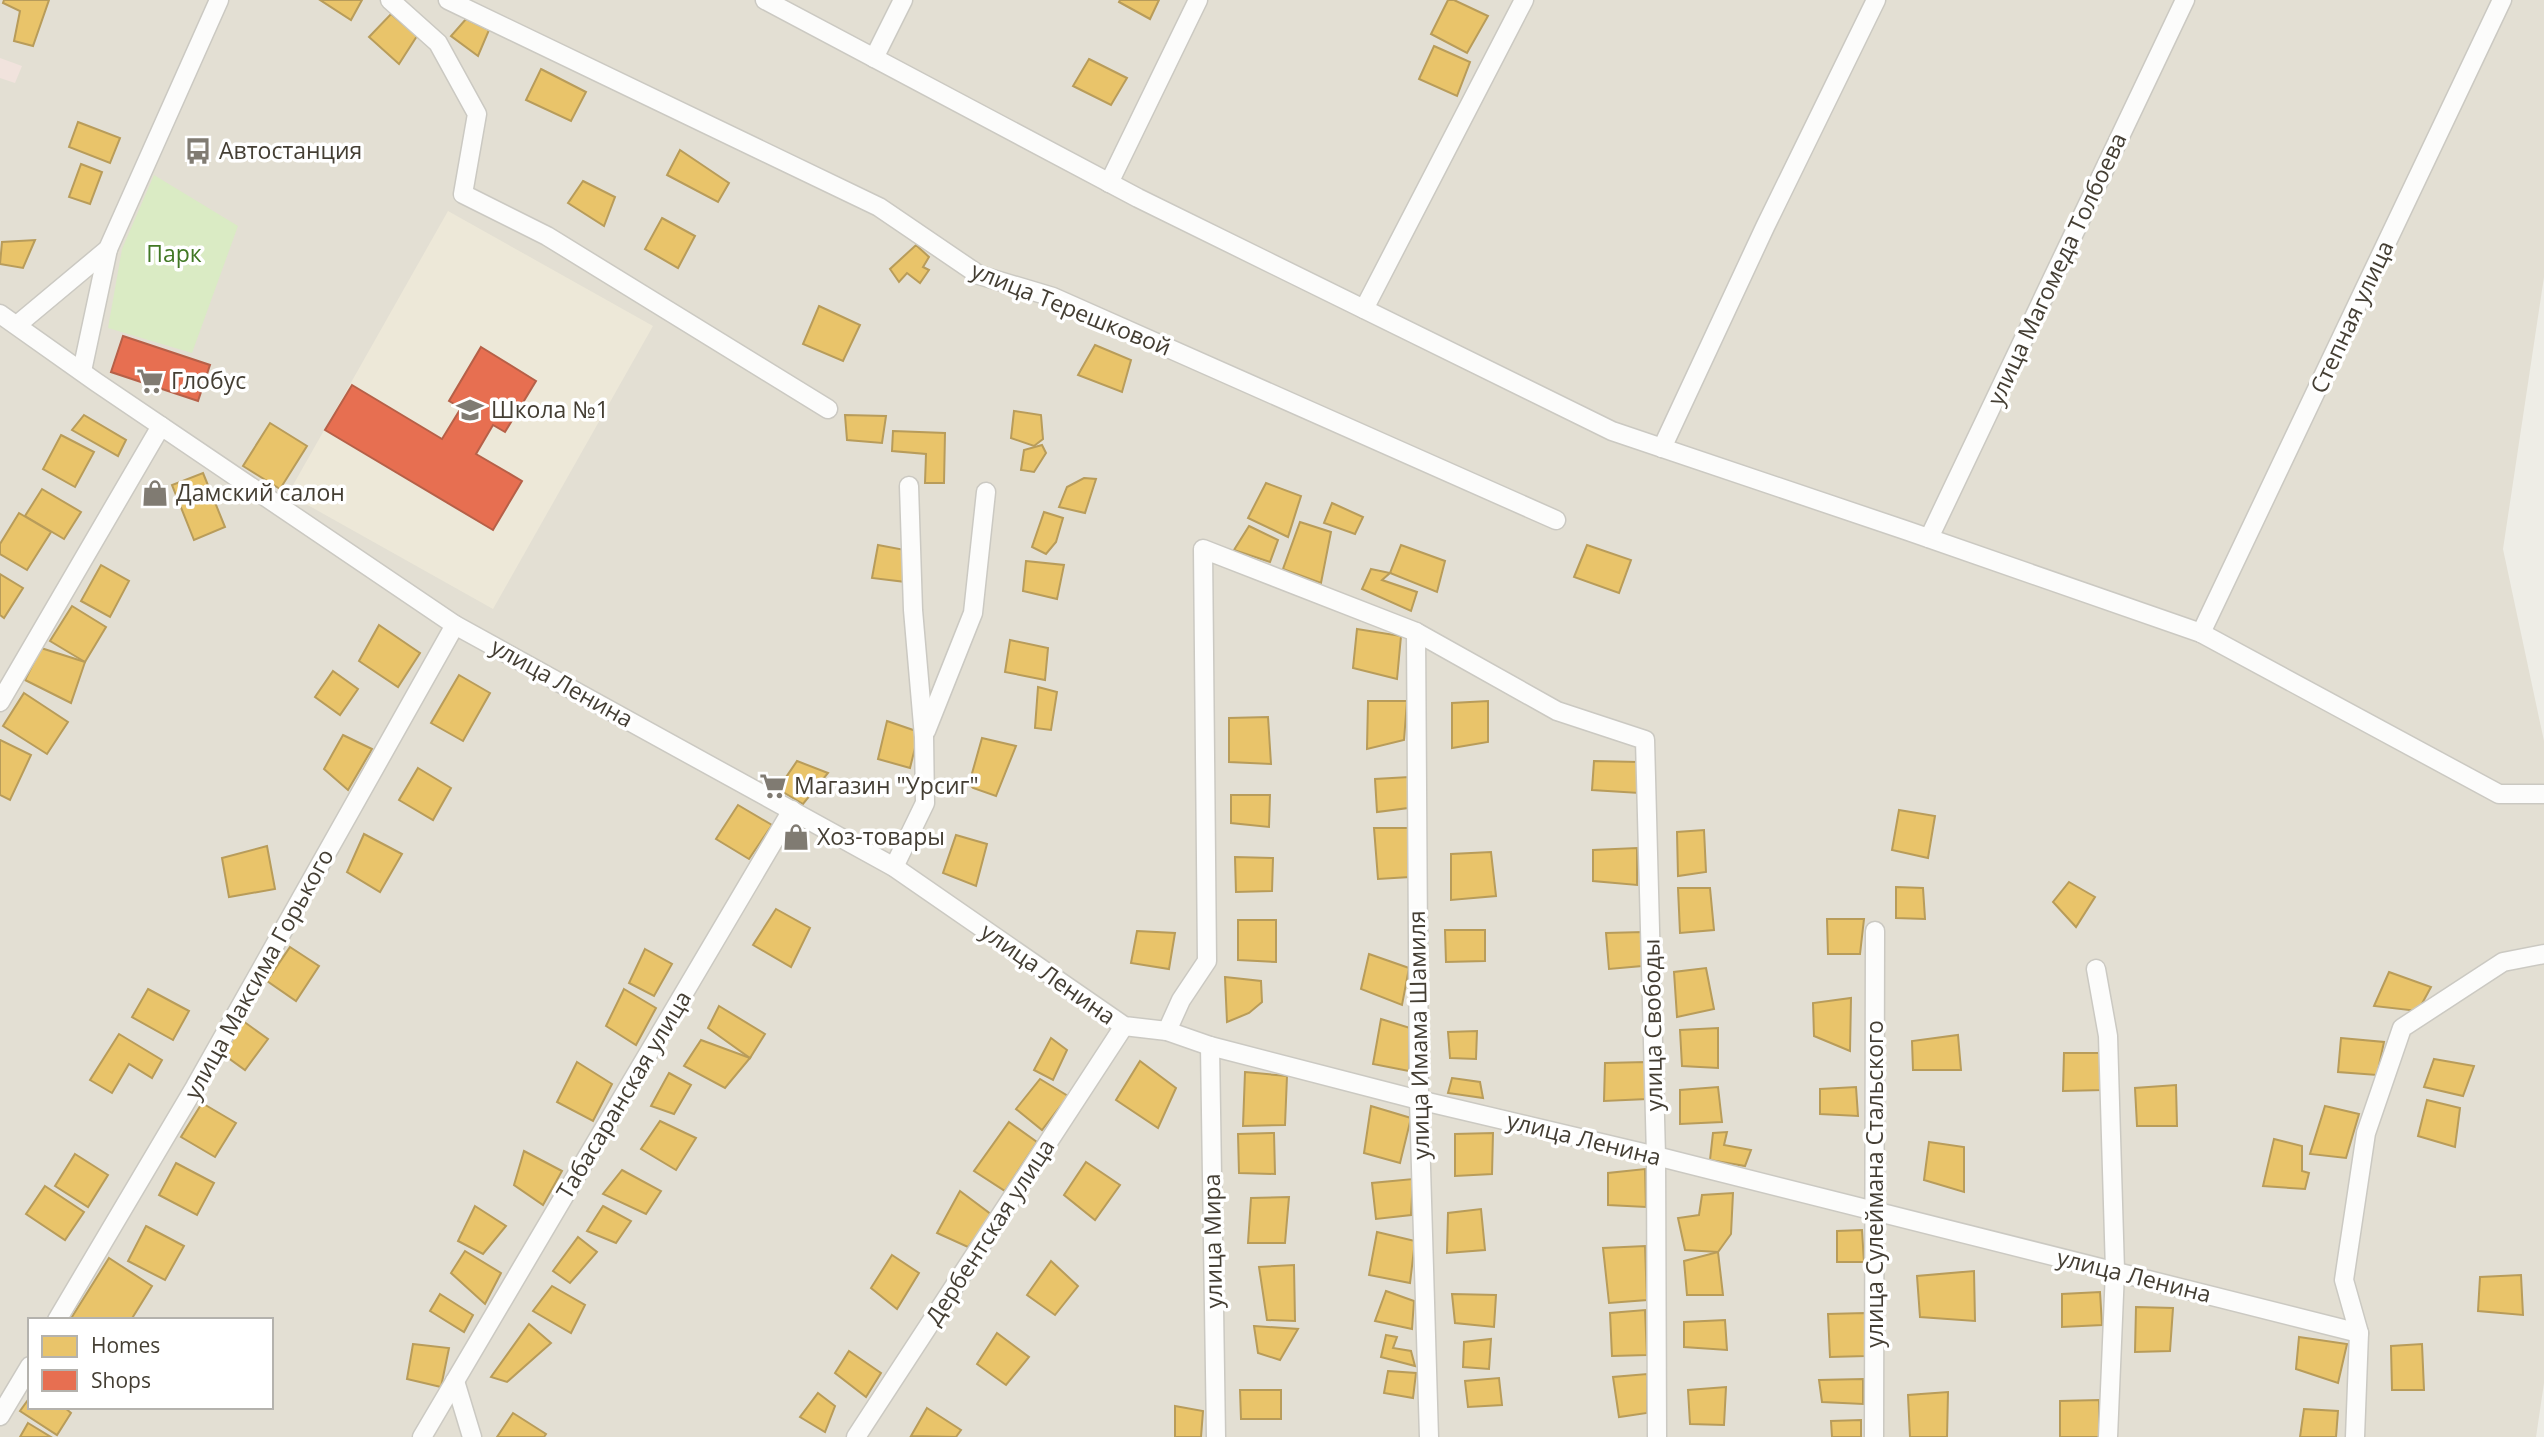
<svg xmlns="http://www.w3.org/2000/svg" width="2544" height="1437" font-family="'Open Sans',sans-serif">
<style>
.residential{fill:#e3dfd3;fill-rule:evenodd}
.education{fill:#ede8d8}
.medical{fill:#f1e3dd}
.green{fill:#daebc4}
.homes{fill:#e9c46a;stroke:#b89c5a;stroke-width:2}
.shops{fill:#e76f51;stroke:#b66048;stroke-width:2}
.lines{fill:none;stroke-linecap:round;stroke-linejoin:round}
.minor-casing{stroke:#cbc9c2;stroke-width:21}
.minor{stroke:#fcfcfb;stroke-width:18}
.labels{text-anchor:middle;stroke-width:7;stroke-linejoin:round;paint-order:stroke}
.poi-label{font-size:23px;fill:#443e33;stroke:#fff;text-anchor:start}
.park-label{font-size:23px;fill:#417824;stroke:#fff}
.street-label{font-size:23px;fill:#443e33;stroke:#fff}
</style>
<rect width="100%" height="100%" fill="#eeede6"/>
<path class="residential" d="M0 0H2544V277L2503 549 2544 741V1383L2536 1437H0ZM30 1320H271V1407H30Z"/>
<polygon class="education" points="448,211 653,326 493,609 288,494"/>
<polygon class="medical" points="0,58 22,66 15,83 0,78"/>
<polygon class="green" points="154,175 238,226 192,353 108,328 122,249"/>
<g class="homes">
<polygon points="4,0 49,0 33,46 14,41 20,11 3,3"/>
<polygon points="320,0 362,0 351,20"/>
<polygon points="1120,0 1159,0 1150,19 1119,2"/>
<polygon points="1448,0 1454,0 1488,16 1467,53 1431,34"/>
<polygon points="391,14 417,36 399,64 369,37"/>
<polygon points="466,19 489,30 478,56 451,36"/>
<polygon points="1434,46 1470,62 1457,96 1419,79"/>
<polygon points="1089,59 1127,78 1111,105 1073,86"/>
<polygon points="541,69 586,92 571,121 526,100"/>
<polygon points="78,122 120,138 110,163 69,147"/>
<polygon points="680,150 729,183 718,202 667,175"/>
<polygon points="81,164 102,172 90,204 69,197"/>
<polygon points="583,181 615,197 604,226 568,203"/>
<polygon points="662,218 695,236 678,268 645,249"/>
<polygon points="35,240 23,268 0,264 2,242"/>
<polygon points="916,245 929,257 923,267 929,270 920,283 907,273 899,282 890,269"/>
<polygon points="819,306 860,325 843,361 803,344"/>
<polygon points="1095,345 1131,360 1122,392 1078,375"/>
<polygon points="1014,411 1041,415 1043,439 1034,446 1011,438"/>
<polygon points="84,415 126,440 118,456 72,430"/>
<polygon points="845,415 886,416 882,443 847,440"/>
<polygon points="270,423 307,446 280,489 243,466"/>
<polygon points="893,431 945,433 944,483 925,483 926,454 892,451"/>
<polygon points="61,435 94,452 75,487 43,469"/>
<polygon points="1042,445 1046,453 1034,472 1021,470 1024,450"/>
<polygon points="203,473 225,527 194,540 172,485"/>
<polygon points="1084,478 1096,479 1085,513 1059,507 1067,487"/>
<polygon points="1266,483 1301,496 1288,537 1248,518"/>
<polygon points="42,489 81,512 64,539 25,516"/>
<polygon points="1332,503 1363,517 1355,534 1324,523"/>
<polygon points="1044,512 1063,518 1056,542 1046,554 1032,547"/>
<polygon points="19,513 51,532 27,570 0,554 0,544"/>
<polygon points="1300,522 1331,532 1321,583 1283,569"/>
<polygon points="1249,526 1278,540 1270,562 1234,550"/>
<polygon points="878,545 905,550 906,582 872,578"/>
<polygon points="1401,545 1445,561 1437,592 1390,573"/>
<polygon points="1587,545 1631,560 1619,593 1574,577"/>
<polygon points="1026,561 1064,565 1057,599 1023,591"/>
<polygon points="101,565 129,581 110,617 81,601"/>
<polygon points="1371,569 1390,573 1382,580 1417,592 1411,611 1362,589"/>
<polygon points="0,574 23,588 4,618 0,615"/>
<polygon points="72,606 106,627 85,662 50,641"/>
<polygon points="379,625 420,653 398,687 359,661"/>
<polygon points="1357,629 1401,636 1397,679 1353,668"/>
<polygon points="1010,640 1048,648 1045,680 1005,672"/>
<polygon points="41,648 85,662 71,703 25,680"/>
<polygon points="333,671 358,689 340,715 315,697"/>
<polygon points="459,675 490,693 463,741 431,723"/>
<polygon points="1038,687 1057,692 1051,730 1035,728"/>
<polygon points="24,693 68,722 47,754 3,726"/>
<polygon points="1368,701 1407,701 1404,740 1367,749"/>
<polygon points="1488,701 1488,742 1452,748 1452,703"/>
<polygon points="1268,717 1271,764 1229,762 1229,718"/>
<polygon points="887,721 919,732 910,768 878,759"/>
<polygon points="343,735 372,749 348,790 324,769"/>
<polygon points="982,738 1016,746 996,796 973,788 969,784"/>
<polygon points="0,740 31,755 10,800 0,795"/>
<polygon points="797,761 828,773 803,804 778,789"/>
<polygon points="1594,761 1638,762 1639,793 1592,790"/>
<polygon points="418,768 451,788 433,820 399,800"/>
<polygon points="1409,777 1408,808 1377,812 1375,779"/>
<polygon points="1231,795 1270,795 1269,827 1231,823"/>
<polygon points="738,805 772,825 749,859 716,839"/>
<polygon points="1899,810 1935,816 1928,858 1892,850"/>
<polygon points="1374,828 1411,828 1410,877 1378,879"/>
<polygon points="1704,830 1706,872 1678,876 1677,832"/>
<polygon points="364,834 402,854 380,892 347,872"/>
<polygon points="956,835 987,844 976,886 943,873"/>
<polygon points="267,846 275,889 229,897 222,858"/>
<polygon points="1637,848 1637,885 1593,881 1593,850"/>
<polygon points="1491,852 1496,896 1451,900 1451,854"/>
<polygon points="1235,857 1273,858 1272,891 1236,892"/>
<polygon points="2069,882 2095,897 2076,927 2053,902"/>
<polygon points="1896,887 1923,888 1925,919 1896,918"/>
<polygon points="1678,888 1710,888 1714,930 1680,933"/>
<polygon points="776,909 810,928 791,967 753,945"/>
<polygon points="1827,919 1864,919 1860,954 1828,954"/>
<polygon points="1238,920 1276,920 1276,962 1238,960"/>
<polygon points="1445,930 1485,930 1485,961 1446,962"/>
<polygon points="1137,931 1175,933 1169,969 1131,963"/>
<polygon points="1643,932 1642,966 1609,969 1606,933"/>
<polygon points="290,947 319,966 296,1001 267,981"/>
<polygon points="645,949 672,964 654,996 629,983"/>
<polygon points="1369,954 1409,968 1402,1005 1361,989"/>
<polygon points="1706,968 1714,1009 1677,1017 1674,972"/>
<polygon points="2389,972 2431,987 2418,1011 2374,1006"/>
<polygon points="1225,977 1261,981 1262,1002 1249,1013 1227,1022"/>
<polygon points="148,989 189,1011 173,1040 132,1017"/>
<polygon points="624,989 656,1008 636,1045 606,1026"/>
<polygon points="1851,998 1850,1051 1814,1036 1813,1003"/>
<polygon points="719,1006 765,1034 750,1058 708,1028"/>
<polygon points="1381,1019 1410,1028 1409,1071 1373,1064"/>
<polygon points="243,1021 268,1039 245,1070 220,1052"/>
<polygon points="1718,1028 1718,1068 1682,1066 1680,1030"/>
<polygon points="1477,1031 1476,1059 1450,1058 1448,1032"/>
<polygon points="119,1034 162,1060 152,1078 129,1064 112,1093 90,1080"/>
<polygon points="1958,1035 1961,1070 1913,1070 1912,1041"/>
<polygon points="1051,1038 1067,1050 1053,1080 1034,1070"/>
<polygon points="2341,1038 2384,1042 2377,1075 2338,1072"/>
<polygon points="701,1040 750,1058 725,1088 684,1066"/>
<polygon points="2064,1053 2102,1053 2103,1090 2063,1091"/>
<polygon points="2434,1059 2474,1066 2463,1096 2424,1087"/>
<polygon points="1140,1061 1176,1088 1158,1128 1116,1100"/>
<polygon points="577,1062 612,1084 593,1121 557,1102"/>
<polygon points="1646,1062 1647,1099 1604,1101 1605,1063"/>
<polygon points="1245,1072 1287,1076 1285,1125 1243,1126"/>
<polygon points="669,1073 691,1085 674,1114 651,1106"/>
<polygon points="1452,1078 1480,1082 1483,1098 1448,1093"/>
<polygon points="1040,1079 1068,1096 1042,1130 1016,1109"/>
<polygon points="2176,1085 2177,1126 2137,1126 2135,1088"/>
<polygon points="1718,1087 1722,1122 1680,1124 1680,1090"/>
<polygon points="1856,1087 1858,1116 1820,1114 1820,1089"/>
<polygon points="2427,1100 2460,1108 2455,1147 2418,1136"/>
<polygon points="202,1103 236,1123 215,1157 181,1137"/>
<polygon points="1371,1106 1411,1118 1400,1163 1364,1153"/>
<polygon points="2325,1106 2359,1114 2346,1158 2310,1154"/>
<polygon points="660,1121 696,1138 676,1170 641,1149"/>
<polygon points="1009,1122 1037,1142 1005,1191 974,1171"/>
<polygon points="1727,1132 1724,1145 1751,1150 1745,1166 1710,1160 1713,1133"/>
<polygon points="1274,1133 1275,1174 1239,1173 1238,1134"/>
<polygon points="1493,1133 1492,1174 1455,1176 1455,1134"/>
<polygon points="2274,1139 2302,1146 2302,1171 2309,1173 2305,1189 2263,1186"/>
<polygon points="1929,1142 1964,1147 1964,1192 1924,1180"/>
<polygon points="524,1151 562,1171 543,1205 514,1185"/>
<polygon points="75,1154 108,1175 88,1207 55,1186"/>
<polygon points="1086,1162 1120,1185 1095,1220 1064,1195"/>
<polygon points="176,1163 214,1183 197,1215 159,1195"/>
<polygon points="1645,1169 1646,1207 1608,1205 1608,1173"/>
<polygon points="622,1170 661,1191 646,1214 603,1194"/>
<polygon points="1413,1179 1411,1215 1376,1219 1372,1183"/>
<polygon points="45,1186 84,1212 65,1240 26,1214"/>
<polygon points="960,1191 992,1215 968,1247 937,1233"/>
<polygon points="1733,1193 1731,1234 1718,1252 1685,1250 1678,1218 1699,1215 1702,1195"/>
<polygon points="1289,1197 1285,1243 1248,1243 1251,1198"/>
<polygon points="475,1206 506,1226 483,1254 458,1241"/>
<polygon points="603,1206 631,1221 616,1243 587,1231"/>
<polygon points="1481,1209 1485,1250 1447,1253 1448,1213"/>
<polygon points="146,1226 184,1246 165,1280 128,1261"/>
<polygon points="1862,1230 1864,1262 1837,1262 1837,1231"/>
<polygon points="1377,1232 1415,1241 1410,1283 1369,1275"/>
<polygon points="578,1237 597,1252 570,1283 553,1271"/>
<polygon points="1645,1246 1647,1300 1609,1303 1603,1248"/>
<polygon points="465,1251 501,1273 485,1304 451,1273"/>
<polygon points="1718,1252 1723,1295 1687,1295 1684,1261"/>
<polygon points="892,1255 919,1273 897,1309 871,1288"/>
<polygon points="109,1258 152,1286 131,1320 70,1320"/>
<polygon points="1051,1261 1078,1286 1055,1315 1027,1295"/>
<polygon points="1294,1265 1295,1321 1267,1320 1259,1267"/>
<polygon points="1974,1271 1975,1321 1920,1317 1917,1276"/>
<polygon points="2521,1275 2523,1315 2478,1311 2480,1277"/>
<polygon points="552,1286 585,1305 571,1333 533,1311"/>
<polygon points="1386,1291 1414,1301 1412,1329 1375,1321"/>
<polygon points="2100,1292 2102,1325 2062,1327 2062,1294"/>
<polygon points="440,1294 473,1315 464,1332 430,1311"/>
<polygon points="1452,1294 1496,1295 1494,1327 1455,1323"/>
<polygon points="2136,1307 2173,1308 2170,1351 2135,1352"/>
<polygon points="1645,1310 1647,1355 1612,1356 1610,1313"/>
<polygon points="1865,1313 1866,1356 1830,1357 1828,1314"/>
<polygon points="1725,1320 1727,1350 1684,1347 1684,1322"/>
<polygon points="529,1324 551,1343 507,1382 491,1377"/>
<polygon points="1254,1326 1298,1329 1280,1360 1258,1353"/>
<polygon points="997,1333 1029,1357 1006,1385 977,1364"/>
<polygon points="1386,1335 1397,1337 1393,1348 1411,1351 1415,1366 1381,1357"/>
<polygon points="2299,1337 2347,1344 2338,1383 2296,1369"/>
<polygon points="1491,1339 1489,1369 1463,1367 1464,1342"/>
<polygon points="413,1344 449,1348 441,1387 407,1379"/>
<polygon points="2422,1344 2424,1390 2392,1390 2391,1346"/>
<polygon points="849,1351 881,1373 866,1397 835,1373"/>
<polygon points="1388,1371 1416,1373 1413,1398 1384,1393"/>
<polygon points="1647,1374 1647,1413 1619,1417 1613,1377"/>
<polygon points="1499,1378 1502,1405 1468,1407 1465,1381"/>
<polygon points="1863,1379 1863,1404 1822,1402 1819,1380"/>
<polygon points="1726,1387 1724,1425 1690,1424 1688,1390"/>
<polygon points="1240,1390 1281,1390 1281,1419 1241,1419"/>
<polygon points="1948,1392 1947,1437 1910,1437 1908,1395"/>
<polygon points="818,1393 835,1406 825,1432 800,1417"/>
<polygon points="30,1397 30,1407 64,1407 71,1413 57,1435 20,1411"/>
<polygon points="2099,1400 2099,1437 2060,1437 2060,1401"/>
<polygon points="1175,1406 1203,1411 1201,1437 1175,1437"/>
<polygon points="927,1408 961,1430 956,1437 911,1436"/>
<polygon points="2304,1409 2338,1411 2336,1437 2300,1437"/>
<polygon points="513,1413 546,1434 544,1437 497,1437"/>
<polygon points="1861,1420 1861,1437 1832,1437 1831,1421"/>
<polygon points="28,1423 51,1437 20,1437"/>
</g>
<g class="shops">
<polygon points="123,336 210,365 198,401 111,372"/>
<polygon points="481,347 536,381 505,432 493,425 476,454 522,481 493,530 325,430 352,385 442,439 461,408 449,401"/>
</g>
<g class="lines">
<defs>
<g id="minor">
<polyline points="390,0 438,43 477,114 463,194 547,236 828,409"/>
<polyline points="448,0 879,207 979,275 1053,297 1556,520"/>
<polyline points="765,0 1138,198 1612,431 1908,531 2201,633 2499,794 2544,794"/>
<polyline points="874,58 903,0"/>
<polyline points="1109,183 1198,0"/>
<polyline points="1364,309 1524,0"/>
<polyline points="0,314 96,382 455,625 894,867 1124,1026 1167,1031 1210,1046 1419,1100 1656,1156 2359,1333"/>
<polyline points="17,325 108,249 219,0"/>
<polyline points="82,371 108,249"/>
<polyline points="1662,448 1765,227 1876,0"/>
<polyline points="1929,538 2185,0"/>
<polyline points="1416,632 1419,1100 1429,1437"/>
<polyline points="2201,633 2502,0"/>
<polyline points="0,702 161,426"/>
<polyline points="926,731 973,613 986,492"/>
<polyline points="894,867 925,803 924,737 913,610 909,486"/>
<polyline points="2096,969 2108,1036 2115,1271 2108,1437"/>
<polyline points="1167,1031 1181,1000 1207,961 1203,549 1416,632 1557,711 1645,740 1656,1156 1657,1437"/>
<polyline points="1210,1046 1216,1437"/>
<polyline points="57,1320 195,1087 455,625"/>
<polyline points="455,1381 472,1437"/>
<polyline points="0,1416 30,1366"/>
<polyline points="422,1437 792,810"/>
<polyline points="856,1437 1124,1026"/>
<polyline points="1874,1437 1875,931"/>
<polyline points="2355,1437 2359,1333 2344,1280 2366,1133 2402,1028 2503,962 2544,954"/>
</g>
</defs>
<use href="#minor" class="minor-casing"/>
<use href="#minor" class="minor"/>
</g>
<defs>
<symbol id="bus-bare" viewBox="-9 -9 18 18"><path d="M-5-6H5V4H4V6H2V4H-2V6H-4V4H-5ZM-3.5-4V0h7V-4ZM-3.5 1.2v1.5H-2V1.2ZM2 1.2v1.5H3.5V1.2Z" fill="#807b72" stroke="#fff" stroke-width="2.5" paint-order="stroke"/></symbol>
<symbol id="supermarket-bare" viewBox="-9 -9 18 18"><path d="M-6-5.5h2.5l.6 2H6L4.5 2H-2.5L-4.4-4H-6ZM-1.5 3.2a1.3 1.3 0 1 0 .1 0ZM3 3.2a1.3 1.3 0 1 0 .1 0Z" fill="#807b72" stroke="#fff" stroke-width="2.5" paint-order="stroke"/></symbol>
<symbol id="school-bare" viewBox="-9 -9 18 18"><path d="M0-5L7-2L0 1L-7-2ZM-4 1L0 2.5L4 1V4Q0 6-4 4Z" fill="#807b72" stroke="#fff" stroke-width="2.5" paint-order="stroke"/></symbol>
<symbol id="shop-bare" viewBox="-9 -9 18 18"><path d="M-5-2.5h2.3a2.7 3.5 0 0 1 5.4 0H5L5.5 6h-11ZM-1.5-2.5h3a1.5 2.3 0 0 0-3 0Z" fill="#807b72" stroke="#fff" stroke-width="2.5" paint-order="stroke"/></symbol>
</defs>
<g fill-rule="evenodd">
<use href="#bus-bare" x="179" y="132" width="38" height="38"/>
<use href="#supermarket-bare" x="131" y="362" width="38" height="38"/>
<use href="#school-bare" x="451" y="391" width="38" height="38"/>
<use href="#shop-bare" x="136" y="474" width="38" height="38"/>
<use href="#supermarket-bare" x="754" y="767" width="38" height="38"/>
<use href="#shop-bare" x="777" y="818" width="38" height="38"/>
</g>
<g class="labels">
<g class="poi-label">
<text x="219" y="159">Автостанция</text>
<text x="171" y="389">Глобус</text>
<text x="491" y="418">Школа №1</text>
<text x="176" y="501">Дамский салон</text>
<text x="794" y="794">Магазин "Урсиг"</text>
<text x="817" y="845">Хоз-товары</text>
</g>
<g class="park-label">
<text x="174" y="262">Парк</text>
</g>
<g class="street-label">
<text transform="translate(2057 269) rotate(-65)" y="8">улица Магомеда Толбоева</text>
<text transform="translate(1071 309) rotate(22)" y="8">улица Терешковой</text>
<text transform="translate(2352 317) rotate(-65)" y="8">Степная улица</text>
<text transform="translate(562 683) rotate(29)" y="8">улица Ленина</text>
<text transform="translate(259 974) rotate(-61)" y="8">улица Максима Горького</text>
<text transform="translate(1048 974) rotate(35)" y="8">улица Ленина</text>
<text transform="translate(1653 1025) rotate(-91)" y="8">улица Свободы</text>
<text transform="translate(1419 1035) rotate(-91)" y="8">улица Имама Шамиля</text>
<text transform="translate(624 1095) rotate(-59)" y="8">Табасаранская улица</text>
<text transform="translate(1584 1139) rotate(14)" y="8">улица Ленина</text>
<text transform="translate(1875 1184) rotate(-90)" y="8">улица Сулеймана Стальского</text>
<text transform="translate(990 1232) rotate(-57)" y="8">Дербентская улица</text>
<text transform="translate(1213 1241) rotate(-91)" y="8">улица Мира</text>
<text transform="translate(2134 1276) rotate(14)" y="8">улица Ленина</text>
</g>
</g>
<rect x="28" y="1318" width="245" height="91" fill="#ffffff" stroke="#b4b2ad" stroke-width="2"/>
<rect x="42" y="1336" width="35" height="21" fill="#e9c46a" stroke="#b4b2ad" stroke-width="2"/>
<text x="91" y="1353" font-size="21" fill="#443e33">Homes</text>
<rect x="42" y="1370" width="35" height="21" fill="#e76f51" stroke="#b4b2ad" stroke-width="2"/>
<text x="91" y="1388" font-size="21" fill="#443e33">Shops</text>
</svg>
